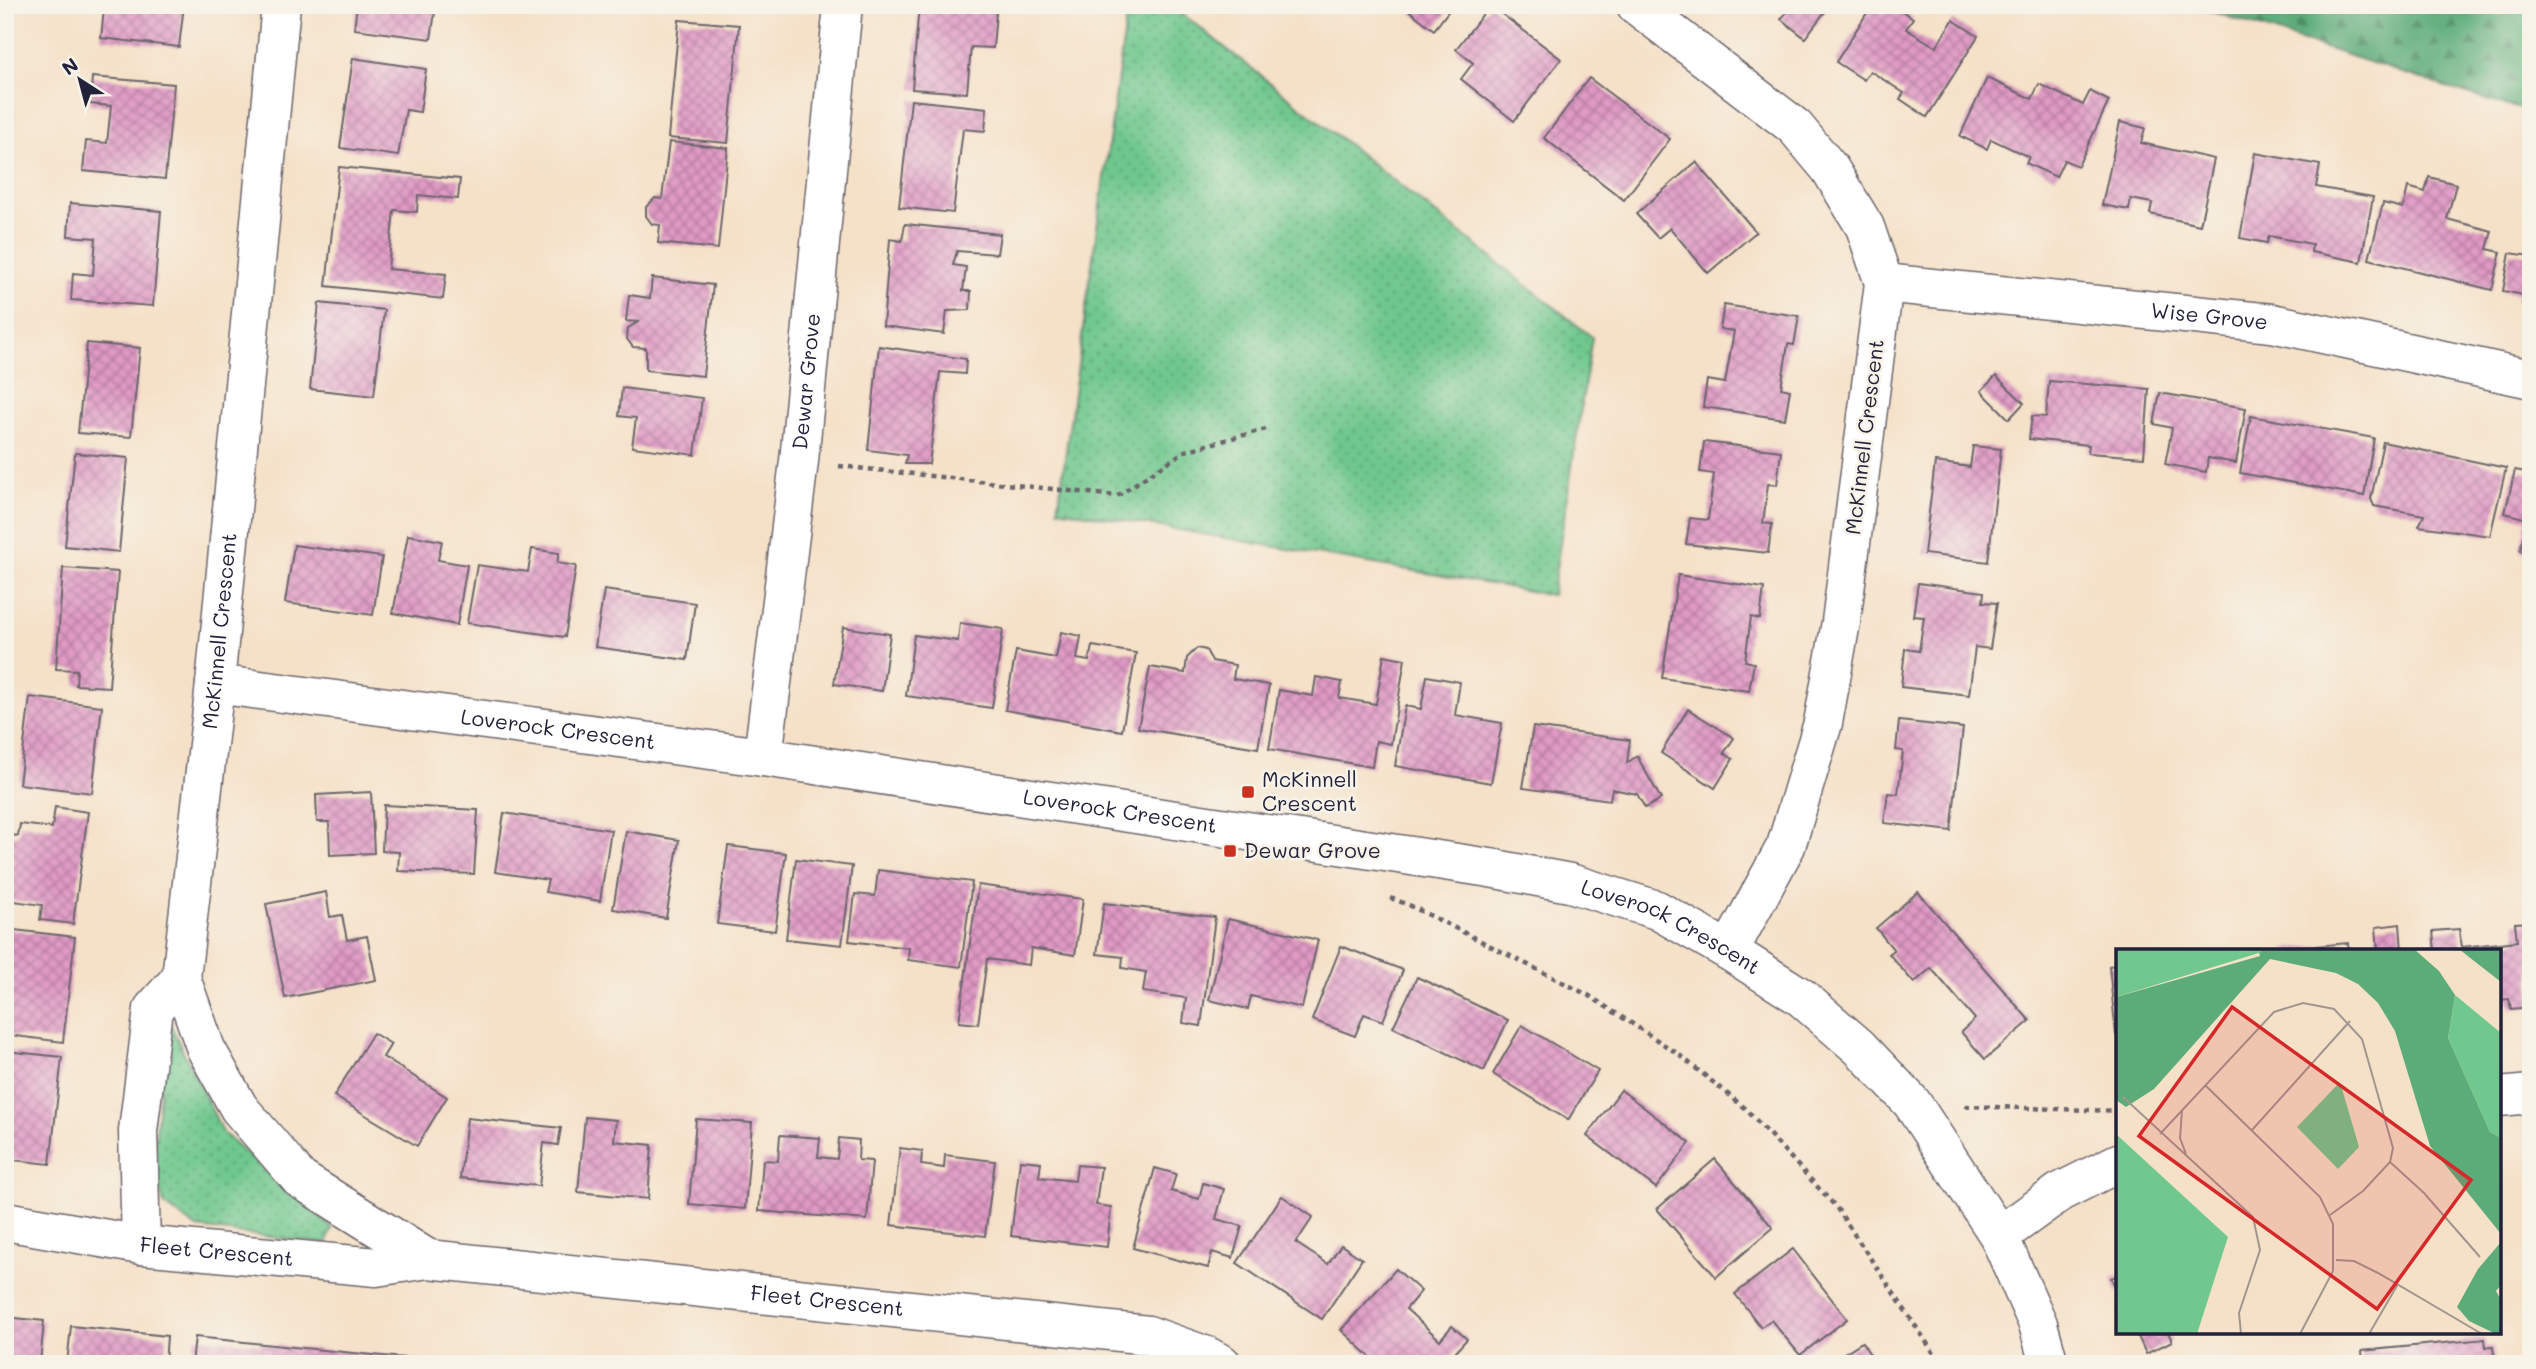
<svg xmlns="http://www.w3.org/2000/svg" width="2536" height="1369" font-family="Mali,sans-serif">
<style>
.green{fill:url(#green-dots);stroke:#497564;stroke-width:2}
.forest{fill:url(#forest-firs);stroke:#3f675a;stroke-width:2}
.building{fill:url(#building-cross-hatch)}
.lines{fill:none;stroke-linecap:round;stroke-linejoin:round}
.street-casing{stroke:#6c656c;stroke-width:41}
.path{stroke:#6c656c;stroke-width:4.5;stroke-dasharray:5 5;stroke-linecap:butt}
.street{stroke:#fff;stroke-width:38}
.poi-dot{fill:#c8321e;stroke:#f7f3e8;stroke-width:2.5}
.labels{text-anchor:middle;stroke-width:5;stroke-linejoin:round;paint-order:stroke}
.street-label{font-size:21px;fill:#22223b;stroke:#f7f3e8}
.poi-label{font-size:21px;fill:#22223b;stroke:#f7f3e8;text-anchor:start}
.inset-road{fill:none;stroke:#a19590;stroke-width:2}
.view{fill:#d62828;fill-opacity:0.15;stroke:#d62828;stroke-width:3.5}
.inset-edge{fill:none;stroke:#22223b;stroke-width:3.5}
</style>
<defs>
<pattern id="green-dots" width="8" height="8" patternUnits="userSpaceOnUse" patternTransform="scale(1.75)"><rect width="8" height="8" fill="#70c88e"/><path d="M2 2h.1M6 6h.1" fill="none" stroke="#5ca275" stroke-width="1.8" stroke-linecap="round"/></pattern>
<pattern id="forest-firs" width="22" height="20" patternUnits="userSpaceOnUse" patternTransform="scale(1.75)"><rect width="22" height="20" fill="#5cac79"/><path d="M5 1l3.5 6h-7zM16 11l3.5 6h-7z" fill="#4c8c64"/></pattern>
<pattern id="building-cross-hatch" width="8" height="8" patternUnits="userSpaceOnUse" patternTransform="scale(1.75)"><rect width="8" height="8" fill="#e09ac5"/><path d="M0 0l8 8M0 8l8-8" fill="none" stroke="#b57da1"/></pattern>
</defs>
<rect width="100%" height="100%" fill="#f7f3e8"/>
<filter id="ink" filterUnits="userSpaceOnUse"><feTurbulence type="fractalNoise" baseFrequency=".0143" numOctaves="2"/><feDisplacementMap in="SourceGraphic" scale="14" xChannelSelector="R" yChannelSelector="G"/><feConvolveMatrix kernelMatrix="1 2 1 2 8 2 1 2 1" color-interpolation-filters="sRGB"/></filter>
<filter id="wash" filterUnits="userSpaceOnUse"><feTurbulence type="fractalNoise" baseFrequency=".00686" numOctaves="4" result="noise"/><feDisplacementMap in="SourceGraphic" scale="28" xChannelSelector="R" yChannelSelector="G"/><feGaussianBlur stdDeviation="1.57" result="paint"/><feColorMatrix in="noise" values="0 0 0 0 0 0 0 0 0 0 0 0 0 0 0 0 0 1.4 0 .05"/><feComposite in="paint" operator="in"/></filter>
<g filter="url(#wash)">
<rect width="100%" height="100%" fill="#f5e1c8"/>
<g class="green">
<polygon points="1128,5 1171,5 1592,337 1552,595 1058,509"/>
<polygon points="167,1018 223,1133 332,1228 326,1244 197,1228 164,1204 153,1163"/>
</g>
<polygon class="forest" points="2191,5 2531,5 2531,111 2499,104"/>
<g id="blocks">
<g class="building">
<polygon points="121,5 184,5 179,47 101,38 104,9 120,11"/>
<polygon points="357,5 436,5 431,39 354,29"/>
<polygon points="919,5 979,5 978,10 996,12 993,48 971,47 967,93 912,89"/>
<polygon points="1402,5 1453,5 1434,30"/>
<polygon points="1490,5 1561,59 1514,121 1461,79 1473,63 1456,49"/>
<polygon points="1778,5 1830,5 1805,38 1781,19 1787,12"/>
<polygon points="1872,5 1892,5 1913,18 1906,29 1936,47 1953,20 1978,36 1927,117 1900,99 1904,93 1870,71 1864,80 1836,62"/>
<polygon points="679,20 739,25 728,143 668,138"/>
<polygon points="353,58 426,69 420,112 406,110 398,156 340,148"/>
<polygon points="92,77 174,84 165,179 83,171 86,141 107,143 111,106 90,104"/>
<polygon points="1589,78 1670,139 1624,200 1544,138"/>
<polygon points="1987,78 2032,99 2039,84 2083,105 2090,91 2109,101 2078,166 2064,160 2056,177 2026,163 2029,157 1991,139 1987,149 1960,136"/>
<polygon points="911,100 987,108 985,131 963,129 953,213 899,207"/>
<polygon points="2120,122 2145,128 2141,143 2214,159 2200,225 2150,214 2152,203 2131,199 2129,210 2102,205"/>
<polygon points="669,142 728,148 718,249 658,243 660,225 652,224 646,216 646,207 655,198 662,199"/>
<polygon points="2255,153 2320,165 2316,187 2373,197 2361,262 2311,252 2312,244 2269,236 2267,243 2240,238"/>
<polygon points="1696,162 1756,232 1708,273 1670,228 1658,238 1636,214"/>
<polygon points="339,167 460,179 458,199 418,195 417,212 394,210 388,269 446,274 443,299 326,286"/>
<polygon points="2429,177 2456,184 2447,219 2492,231 2487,249 2501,252 2492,290 2369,259 2383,203 2403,208 2408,187 2425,192"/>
<polygon points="70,203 161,211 153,306 71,300 73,273 93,275 96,238 68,236"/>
<polygon points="905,224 1000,234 997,254 957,251 953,265 966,267 963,291 971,291 970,310 947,311 944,334 883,326 890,239 902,241"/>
<polygon points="2510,253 2531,256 2531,306 2522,304 2524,295 2503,291"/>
<polygon points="652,278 713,285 703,376 646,370 646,348 633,347 627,339 628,328 638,322 626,321 629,295 650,298"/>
<polygon points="319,303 384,310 374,396 310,389"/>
<polygon points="1724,305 1799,316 1794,345 1788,344 1781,388 1790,390 1785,419 1703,407 1707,380 1725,383 1734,331 1720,329"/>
<polygon points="87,343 140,348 131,437 78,433"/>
<polygon points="879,346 966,359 965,374 940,372 929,464 905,464 907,455 868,450"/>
<polygon points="1996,376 2024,403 2009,419 1981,391"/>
<polygon points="2049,381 2149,389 2144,457 2088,453 2089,445 2029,439 2032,416 2046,417"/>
<polygon points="622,388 702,398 695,455 632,447 636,418 619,416"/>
<polygon points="2160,393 2246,408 2236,463 2208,458 2206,472 2165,464 2172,428 2154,424"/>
<polygon points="2251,416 2374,438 2364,496 2240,473"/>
<polygon points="1704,442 1781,451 1777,485 1768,484 1763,523 1772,524 1768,553 1686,544 1690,518 1708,520 1714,474 1700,472"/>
<polygon points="2383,442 2506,468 2490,536 2419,526 2424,515 2374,506 2371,499"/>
<polygon points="1973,446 2001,449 1988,562 1924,554 1935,462 1970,467"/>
<polygon points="75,453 128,458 119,552 65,546"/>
<polygon points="2515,470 2531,473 2531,553 2520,551 2527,519 2505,513"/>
<polygon points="408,535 442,541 438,560 467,565 457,625 393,613"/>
<polygon points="294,545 382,557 373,615 285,603"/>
<polygon points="532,549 559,553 557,563 576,566 565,637 467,623 477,565 528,572"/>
<polygon points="63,568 118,572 109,687 76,685 77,670 56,669"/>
<polygon points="1678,575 1764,588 1760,619 1751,617 1745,661 1754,663 1749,691 1662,678"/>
<polygon points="1918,583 1984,592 1983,602 1997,603 1990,649 1975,647 1969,695 1901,687 1905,649 1919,651 1924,617 1913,616"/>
<polygon points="604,590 695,603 687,660 595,647"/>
<polygon points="960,623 1003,629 992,708 906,696 914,635 958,641"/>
<polygon points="843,627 890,634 882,691 834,684"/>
<polygon points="1061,632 1081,636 1077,659 1089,661 1092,646 1136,653 1122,731 1005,710 1016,651 1056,658"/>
<polygon points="1197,648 1206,650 1212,661 1235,665 1233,679 1269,685 1258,748 1138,728 1150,667 1185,673 1187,658"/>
<polygon points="1384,655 1405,659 1391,744 1376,741 1372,767 1269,749 1279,690 1313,696 1316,677 1342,682 1339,698 1376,704"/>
<polygon points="1427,676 1460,682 1455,715 1502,723 1491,783 1395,766 1405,706 1421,709"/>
<polygon points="30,697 102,706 92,793 19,784"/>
<polygon points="1688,709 1734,738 1724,753 1733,759 1715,788 1661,753"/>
<polygon points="1899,721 1963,728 1951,831 1884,823 1888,793 1898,794 1903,751 1896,750"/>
<polygon points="1533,727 1630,740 1627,763 1637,756 1661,799 1645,808 1637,794 1612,789 1610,800 1523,788"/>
<polygon points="371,792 374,853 330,855 329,822 317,822 316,795"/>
<polygon points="384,805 478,810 474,874 398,871 399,852 382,851"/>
<polygon points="55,807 88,812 73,924 40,920 42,905 7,900 13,859 5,858 5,834 18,836 20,824 52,828"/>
<polygon points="504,813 611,830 600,901 545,892 548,880 495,872"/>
<polygon points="626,831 679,840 666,918 613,909"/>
<polygon points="728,846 786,853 775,931 717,924"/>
<polygon points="796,859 852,866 842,945 786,939"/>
<polygon points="878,870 972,882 961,967 908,960 909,948 849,941 855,894 875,896"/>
<polygon points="978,885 1083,899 1075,955 1031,948 1029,965 987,959 978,1024 959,1022"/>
<polygon points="326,892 330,917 342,915 347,940 367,936 376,980 285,998 266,904"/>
<polygon points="1918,892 2030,1021 1985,1059 1961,1032 1975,1019 1931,968 1914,983 1889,954 1894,950 1876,928"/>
<polygon points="1104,903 1215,917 1201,1026 1183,1023 1186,998 1143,992 1146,972 1122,968 1123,957 1097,954"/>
<polygon points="1228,919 1318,940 1302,1008 1251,996 1248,1009 1209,1000"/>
<polygon points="2531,922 2531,1007 2511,1009 2509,999 2499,1000 2499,951 2435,951 2433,931 2459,929 2462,947 2517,941 2515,923"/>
<polygon points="2400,924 2402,951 2378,951 2376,927"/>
<polygon points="5,929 75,937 63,1042 7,1035 9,1017 5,1017"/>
<polygon points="2348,943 2349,951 2285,951 2285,949"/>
<polygon points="1341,946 1403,970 1383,1021 1364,1014 1355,1036 1312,1020"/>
<polygon points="2118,965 2118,1035 2116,1035 2109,966"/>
<polygon points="1417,977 1508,1020 1484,1071 1393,1027"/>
<polygon points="1522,1025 1598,1071 1568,1120 1493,1074"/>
<polygon points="373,1033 391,1044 383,1057 447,1097 417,1146 334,1096"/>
<polygon points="5,1051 62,1057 50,1164 5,1159"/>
<polygon points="1621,1090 1690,1143 1656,1188 1587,1136"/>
<polygon points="585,1117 616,1120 614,1141 652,1145 648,1199 578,1192"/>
<polygon points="467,1118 561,1128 558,1145 544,1143 539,1186 460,1178"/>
<polygon points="696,1119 752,1123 745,1209 689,1204"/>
<polygon points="780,1135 820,1138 818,1157 837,1159 839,1138 859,1140 858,1160 872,1161 867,1220 759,1211 763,1160 778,1161"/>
<polygon points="900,1148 922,1151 921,1165 944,1168 945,1155 995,1161 985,1236 891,1225"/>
<polygon points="1715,1159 1773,1228 1716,1277 1657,1209"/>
<polygon points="1020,1160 1041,1162 1039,1177 1075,1181 1077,1165 1101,1167 1096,1205 1111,1207 1107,1247 1011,1236"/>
<polygon points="1155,1168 1176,1174 1171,1191 1199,1199 1203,1183 1224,1189 1216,1219 1242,1226 1233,1258 1212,1252 1208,1268 1133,1248"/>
<polygon points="1282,1196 1313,1217 1296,1243 1328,1264 1341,1245 1362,1259 1322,1319 1237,1263"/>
<polygon points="1793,1249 1847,1319 1800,1355 1771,1320 1761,1327 1735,1294"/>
<polygon points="1396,1269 1421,1291 1406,1309 1440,1340 1452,1326 1467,1339 1444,1364 1378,1364 1341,1330"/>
<polygon points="2118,1275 2118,1293 2111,1278"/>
<polygon points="5,1317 44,1321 40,1364 5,1364"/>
<polygon points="71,1326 167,1336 165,1364 67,1364"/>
<polygon points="2136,1332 2168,1332 2172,1341 2146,1354"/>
<polygon points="195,1337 443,1362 443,1364 192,1364"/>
<polygon points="2485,1339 2486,1347 2493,1346 2495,1364 2363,1364 2362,1351"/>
<polygon points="1862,1342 1876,1364 1827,1364"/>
</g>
</g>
</g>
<g filter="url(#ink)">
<use href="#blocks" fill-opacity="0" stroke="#6c656c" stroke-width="2"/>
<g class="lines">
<defs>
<g id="street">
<polyline points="1636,5 1795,127 1830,169 1865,227 1884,283 1841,622 1823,723 1786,846 1729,951"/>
<path id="s1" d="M1884 283 2272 323 2531 379"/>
<path id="s2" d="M215 684 763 757 1490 868 1570 883 1657 910 1729 951 1801 997 1859 1047 1912 1103 1999 1236 2038 1324 2049 1364"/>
<path id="s3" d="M763 757 799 461 843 5"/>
<polyline points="181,978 206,1049 239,1108 300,1179 428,1259"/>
<polyline points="2499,1097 2531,1094"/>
<path id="s4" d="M5 1221 141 1245 376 1267 428 1259 1148 1335 1207 1356 1222 1364"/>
<polyline points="1999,1236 2060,1192 2118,1163"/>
<path id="s5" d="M141 1245 138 1131 153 1009 181 978 215 684 281 5"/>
</g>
</defs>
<use href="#street" class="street-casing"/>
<g class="path">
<polyline points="839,466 1117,496 1185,451 1266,429"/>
<polyline points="1390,898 1409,905 1588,995 1677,1053 1745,1108 1836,1207 1941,1364"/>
<polyline points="1965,1106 2118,1111"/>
</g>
<use href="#street" class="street"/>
</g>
</g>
<g class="poi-dot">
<rect x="1241" y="785" width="14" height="14" rx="3.5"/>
<rect x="1223" y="844" width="14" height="14" rx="3.5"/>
</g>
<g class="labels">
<g class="street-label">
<text dy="7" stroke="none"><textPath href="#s1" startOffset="327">Wise Grove</textPath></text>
<text dy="7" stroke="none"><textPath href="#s3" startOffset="378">Dewar Grove</textPath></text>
<text transform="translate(1865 437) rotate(-83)" y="7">McKinnell Crescent</text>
<text dy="7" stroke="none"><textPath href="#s5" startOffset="628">McKinnell Crescent</textPath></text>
<text dy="7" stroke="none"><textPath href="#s2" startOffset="346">Loverock Crescent</textPath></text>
<text dy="7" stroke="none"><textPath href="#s2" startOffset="914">Loverock Crescent</textPath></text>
<text dy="7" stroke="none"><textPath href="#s2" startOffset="1480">Loverock Crescent</textPath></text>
<text dy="7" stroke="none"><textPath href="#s4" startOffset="214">Fleet Crescent</textPath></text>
<text dy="7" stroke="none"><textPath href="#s4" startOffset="828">Fleet Crescent</textPath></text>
</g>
<g class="poi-label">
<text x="1262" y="787">McKinnell<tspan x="1262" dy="24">Crescent</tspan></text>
<text x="1244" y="858">Dewar Grove</text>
</g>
</g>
<g transform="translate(2116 949)">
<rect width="385" height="385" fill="#f5e1c8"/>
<path d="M339 46 385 84V189L374 183 332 89ZM224 133 243 198 222 220 181 178ZM0 185 112 288 81 385H0Z" fill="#70c88e"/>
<path d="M142 0H298L323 22 339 46 332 89 374 183 385 189V285L314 197 279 82 262 54 242 35 220 24 154 10 38 140 10 158 0 151V48L144 7ZM343 0H385V33L353 8ZM385 293V336L380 342 385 351V385H380L353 372 341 358 362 320Z" fill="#5cac79"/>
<path d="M0 0H142L146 3 0 48Z" fill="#70c88e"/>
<path d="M31 261 90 322 52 358 0 304V290ZM10 349a11 11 0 1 1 22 0a11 11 0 1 1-22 0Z" fill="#70c88e"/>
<path class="inset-road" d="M90 137 204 248 217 275V322L184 385M7 148 137 268 144 301 123 364 125 385M66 162 64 189 70 205M136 181 234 72M44 185 158 63 187 54 218 60 246 90 277 199 274 213 247 242 214 266M274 213 308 244 364 308M220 311 238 312 262 324 366 385M253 385 282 335"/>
<path class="view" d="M116 58 355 231 261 360 23 187Z"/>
<rect width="385" height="385" class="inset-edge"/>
</g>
<rect width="2536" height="1369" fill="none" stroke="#f7f3e8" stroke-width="28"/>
<g transform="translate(80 80) rotate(324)" stroke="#f7f3e8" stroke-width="5" paint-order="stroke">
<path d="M0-5L12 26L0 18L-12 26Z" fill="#22223b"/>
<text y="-10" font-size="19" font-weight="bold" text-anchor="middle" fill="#22223b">N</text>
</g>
</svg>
